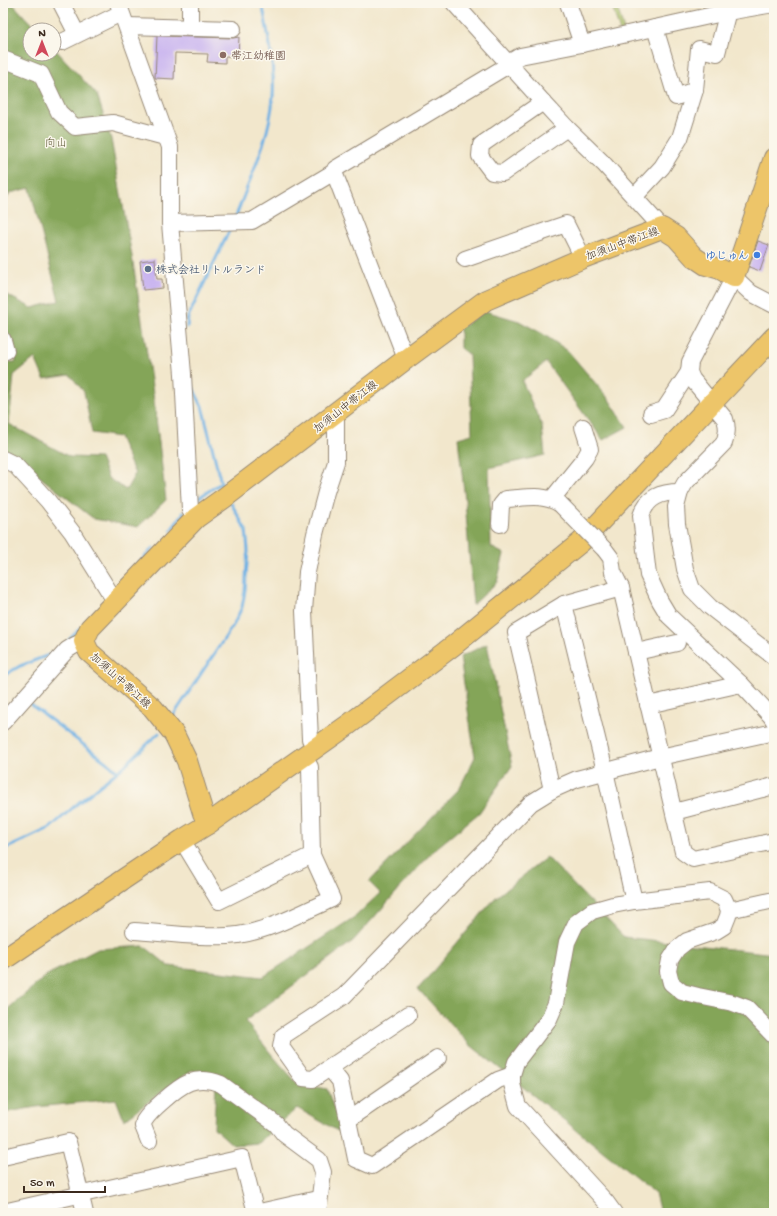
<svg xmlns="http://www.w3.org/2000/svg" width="777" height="1216" font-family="'Gochi Hand','Klee One',sans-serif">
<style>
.green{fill:#a6be63;stroke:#707440}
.forest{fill:#84a559;stroke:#60683c;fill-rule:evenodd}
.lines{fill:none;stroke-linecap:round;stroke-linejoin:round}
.stream{stroke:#6eb1e4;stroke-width:3}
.building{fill:#c6b0f0}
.minor-casing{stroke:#968875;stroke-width:18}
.major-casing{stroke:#968875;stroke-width:22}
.minor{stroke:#fff;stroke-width:16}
.major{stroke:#edc569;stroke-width:20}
.minor-bridge-casing{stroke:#968875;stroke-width:18;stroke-linecap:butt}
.minor-bridge{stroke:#fff;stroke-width:16}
.education-dot{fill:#8d6e63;stroke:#fbf7ec;stroke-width:1.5}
.shop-dot{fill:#3f7fe0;stroke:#fbf7ec;stroke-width:1.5}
.service-dot{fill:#5c6f8a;stroke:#fbf7ec;stroke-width:1.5}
.labels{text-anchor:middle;stroke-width:3;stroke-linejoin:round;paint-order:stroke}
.education-label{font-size:11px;font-weight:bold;fill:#785e54;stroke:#fbf7ec;text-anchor:start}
.park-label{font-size:11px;fill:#5b5633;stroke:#fbf7ec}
.street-label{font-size:11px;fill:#3b2a1e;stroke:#fbf7ec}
.shop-label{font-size:11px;font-weight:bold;fill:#366cbe;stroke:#fbf7ec;text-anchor:end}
.service-label{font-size:11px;font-weight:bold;fill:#4e5e75;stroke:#fbf7ec;text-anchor:start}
</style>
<rect width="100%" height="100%" fill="#fbf7ec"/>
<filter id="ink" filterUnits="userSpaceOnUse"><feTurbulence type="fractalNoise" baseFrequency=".025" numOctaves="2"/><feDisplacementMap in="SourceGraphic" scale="8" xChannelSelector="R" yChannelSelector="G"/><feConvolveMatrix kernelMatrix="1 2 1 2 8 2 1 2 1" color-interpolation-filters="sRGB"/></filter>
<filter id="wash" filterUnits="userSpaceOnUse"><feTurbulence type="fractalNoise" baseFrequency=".012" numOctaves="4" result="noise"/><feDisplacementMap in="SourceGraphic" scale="16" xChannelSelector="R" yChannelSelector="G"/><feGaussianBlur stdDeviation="0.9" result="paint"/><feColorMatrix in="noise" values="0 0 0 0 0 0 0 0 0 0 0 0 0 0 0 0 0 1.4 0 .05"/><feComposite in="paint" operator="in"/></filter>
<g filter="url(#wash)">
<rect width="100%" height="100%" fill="#f2e7cc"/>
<polygon class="green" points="611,3 616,3 624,30 620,32"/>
<g class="forest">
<path d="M3 3H12L37 30H30V54H54V48L97 95 111 139 132 256 153 393 166 500 138 527 94 519 18 460 3 463V362H16L13 342 3 324V300L5 294 32 308 59 301 30 188 10 193 3 205ZM35 358 44 379 70 375 84 392 92 433 119 437 135 474 126 490 108 478 100 458 70 457 9 424 14 375Z"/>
<polygon points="485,311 519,321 543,334 568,351 608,398 627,427 603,440 546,362 522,381 542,426 545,455 489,468 491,547 504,554 497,582 473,605 465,500 458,438 472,434 469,355 460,348 460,328"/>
<polygon points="487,644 512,766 479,813 434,850 353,941 245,1021 272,1055 297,1083 327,1089 343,1134 297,1108 258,1143 233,1145 214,1128 216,1080 192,1070 124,1120 116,1099 36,1107 3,1113 3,1013 47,975 98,949 144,946 169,966 263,977 356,916 380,893 369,882 459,789 475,757 460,657"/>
<polygon points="547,857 624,937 774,954 774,1213 660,1213 655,1193 469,1044 418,989 495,898"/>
</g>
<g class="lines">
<g class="stream">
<path d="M236 216C250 178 270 138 273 97 275 66 268 33 262 3"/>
<polyline points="187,327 188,317 231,227"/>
<polyline points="190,379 194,390 202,406 221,483 224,489"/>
<polyline points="195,500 221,483"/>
<polyline points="171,530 184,512"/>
<polyline points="138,564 153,548"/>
<polyline points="68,641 80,628"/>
<polyline points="3,676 20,666 57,652"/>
<polyline points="30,704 114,768 117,772"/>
<polyline points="173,716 234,624 242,607 245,591 248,550 246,530 231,503"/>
<polyline points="3,850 50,828 77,804 122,768 159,733"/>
</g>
</g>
<g id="blocks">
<g class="building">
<polygon points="157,36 233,38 239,37 238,57 225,56 225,63 207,62 208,54 175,53 174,79 155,78"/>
<polygon points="758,241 769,245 760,271 749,267"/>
<polygon points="155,259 157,279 162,279 163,288 143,290 140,261"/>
</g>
</g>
</g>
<g filter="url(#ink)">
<use href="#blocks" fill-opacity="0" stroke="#968875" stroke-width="1"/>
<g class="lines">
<defs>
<g id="minor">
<polyline points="61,3 77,34"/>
<polyline points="118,3 170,147 170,223 183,374 190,510 196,518"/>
<polyline points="454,3 543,102 567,128 604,164 662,228"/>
<polyline points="568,3 582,44"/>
<polyline points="127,26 233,29"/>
<polyline points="190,28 190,3"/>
<polyline points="655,28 676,97 695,90 699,49 717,53 730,3"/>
<polyline points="62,42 121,13"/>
<polyline points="3,59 41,74 59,112 75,127 113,123 165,137"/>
<polyline points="543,102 481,145 480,156 492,172 503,173 567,128"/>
<polyline points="334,172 406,359"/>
<polyline points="635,196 662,167 680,138 695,90"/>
<polyline points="170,223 252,221 334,172 335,169 505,67 510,62 520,56 582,44 727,12 774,4"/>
<polyline points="465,259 566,224 583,258"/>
<path d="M774 305 751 293 734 277 690 362 689 372 692 379 725 419C728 428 727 434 724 443L685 483 680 492 676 507 677 524 685 569 692 589 710 607 774 657"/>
<polyline points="3,340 6,351"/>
<polyline points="651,414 664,410 689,372"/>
<polyline points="3,459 15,465 48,501 72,532 115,601"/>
<path d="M680 492C661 492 647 497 641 516L648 575 660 601 669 616 741 684 771 716 774 721"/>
<polyline points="552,499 585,458 590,449 583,427"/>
<path d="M500 524 501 505 506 499C526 498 543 493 560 504"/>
<polyline points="605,550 611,558 613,572 621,588"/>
<polyline points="564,604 605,771 634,901"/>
<polyline points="636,652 677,643"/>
<polyline points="648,705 741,684"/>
<polyline points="3,722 67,650 75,645 84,641"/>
<polyline points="316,748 310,739 304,611 307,572 315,534 326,492 336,462 336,413"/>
<polyline points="552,790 516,633 564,604 621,588 683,852 693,859 774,841"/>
<polyline points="674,812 774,786"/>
<polyline points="182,840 219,901 312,855 310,767 304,757"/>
<polyline points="729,910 774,900"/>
<path d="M134 931C165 933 208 939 238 935 271 930 301 913 332 899L312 855"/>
<polyline points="408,1015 313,1079 303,1078 281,1047 283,1036 344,996 531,803 552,790 577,779 660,757 774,732"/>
<polyline points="330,1069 340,1081 356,1159 372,1166 498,1080 512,1075"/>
<polyline points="348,1120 438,1058"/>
<path d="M149 1141 143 1126 144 1121C149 1113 156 1107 163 1101 182 1084 195 1074 221 1084L276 1124 284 1134 319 1160 323 1172 318 1213"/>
<polyline points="3,1157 68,1142 85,1213"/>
<polyline points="3,1212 242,1158 256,1213"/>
<polyline points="255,1213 313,1200 319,1201"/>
<polyline points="614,1213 606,1202 518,1106 512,1084 512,1075 516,1062 549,1019 556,1003 567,942 576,923 592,911 613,905 634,901 710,892 724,899 729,910 728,916 724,926 716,931 687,941 677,949 670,960 668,971 671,983 682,992 698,996 733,1003 747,1008 774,1036"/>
</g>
<g id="major">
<polyline points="208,824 203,813 187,761 174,734 153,708 89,652 84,641 90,628 196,518 224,498 406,359 486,300 583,258 662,228 676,237 694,257 706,265 720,269 734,277 774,158"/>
<polyline points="3,960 182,840 208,824 348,725 454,645 581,542 774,337"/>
</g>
</defs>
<use href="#minor" class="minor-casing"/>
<use href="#major" class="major-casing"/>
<use href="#minor" class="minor"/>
<use href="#major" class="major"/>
<defs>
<polyline id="minor-bridge" points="560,504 605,550"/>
</defs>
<use href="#minor-bridge" class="minor-bridge-casing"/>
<use href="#minor-bridge" class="minor-bridge"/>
</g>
</g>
<circle class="education-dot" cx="223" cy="55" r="4"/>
<circle class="shop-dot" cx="757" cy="255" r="4"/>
<circle class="service-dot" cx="148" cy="269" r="4"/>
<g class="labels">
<g class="education-label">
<text x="231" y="59">帯江幼稚園</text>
</g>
<g class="park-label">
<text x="56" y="146">向山</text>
</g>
<g class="street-label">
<text transform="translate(622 243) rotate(-20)" y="4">加須山中帯江線</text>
<text transform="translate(345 406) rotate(-38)" y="4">加須山中帯江線</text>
<text transform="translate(121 680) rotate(42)" y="4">加須山中帯江線</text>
</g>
<g class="shop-label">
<text x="749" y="259">ゆじゅん</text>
</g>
<g class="service-label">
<text x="156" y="273">株式会社リトルランド</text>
</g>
</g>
<rect width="777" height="1216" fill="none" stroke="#fbf7ec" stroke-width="16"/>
<g transform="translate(42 42)"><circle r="19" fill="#fbf7ec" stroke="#aea59a"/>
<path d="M0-3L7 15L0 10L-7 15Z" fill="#d1495b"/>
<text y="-6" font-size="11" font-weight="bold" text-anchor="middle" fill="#3b2a1e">N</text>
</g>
<path d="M24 1186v6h81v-6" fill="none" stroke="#3b2a1e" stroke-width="2"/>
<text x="30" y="1186" font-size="12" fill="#3b2a1e" stroke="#fbf7ec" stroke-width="3" paint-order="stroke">50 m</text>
</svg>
